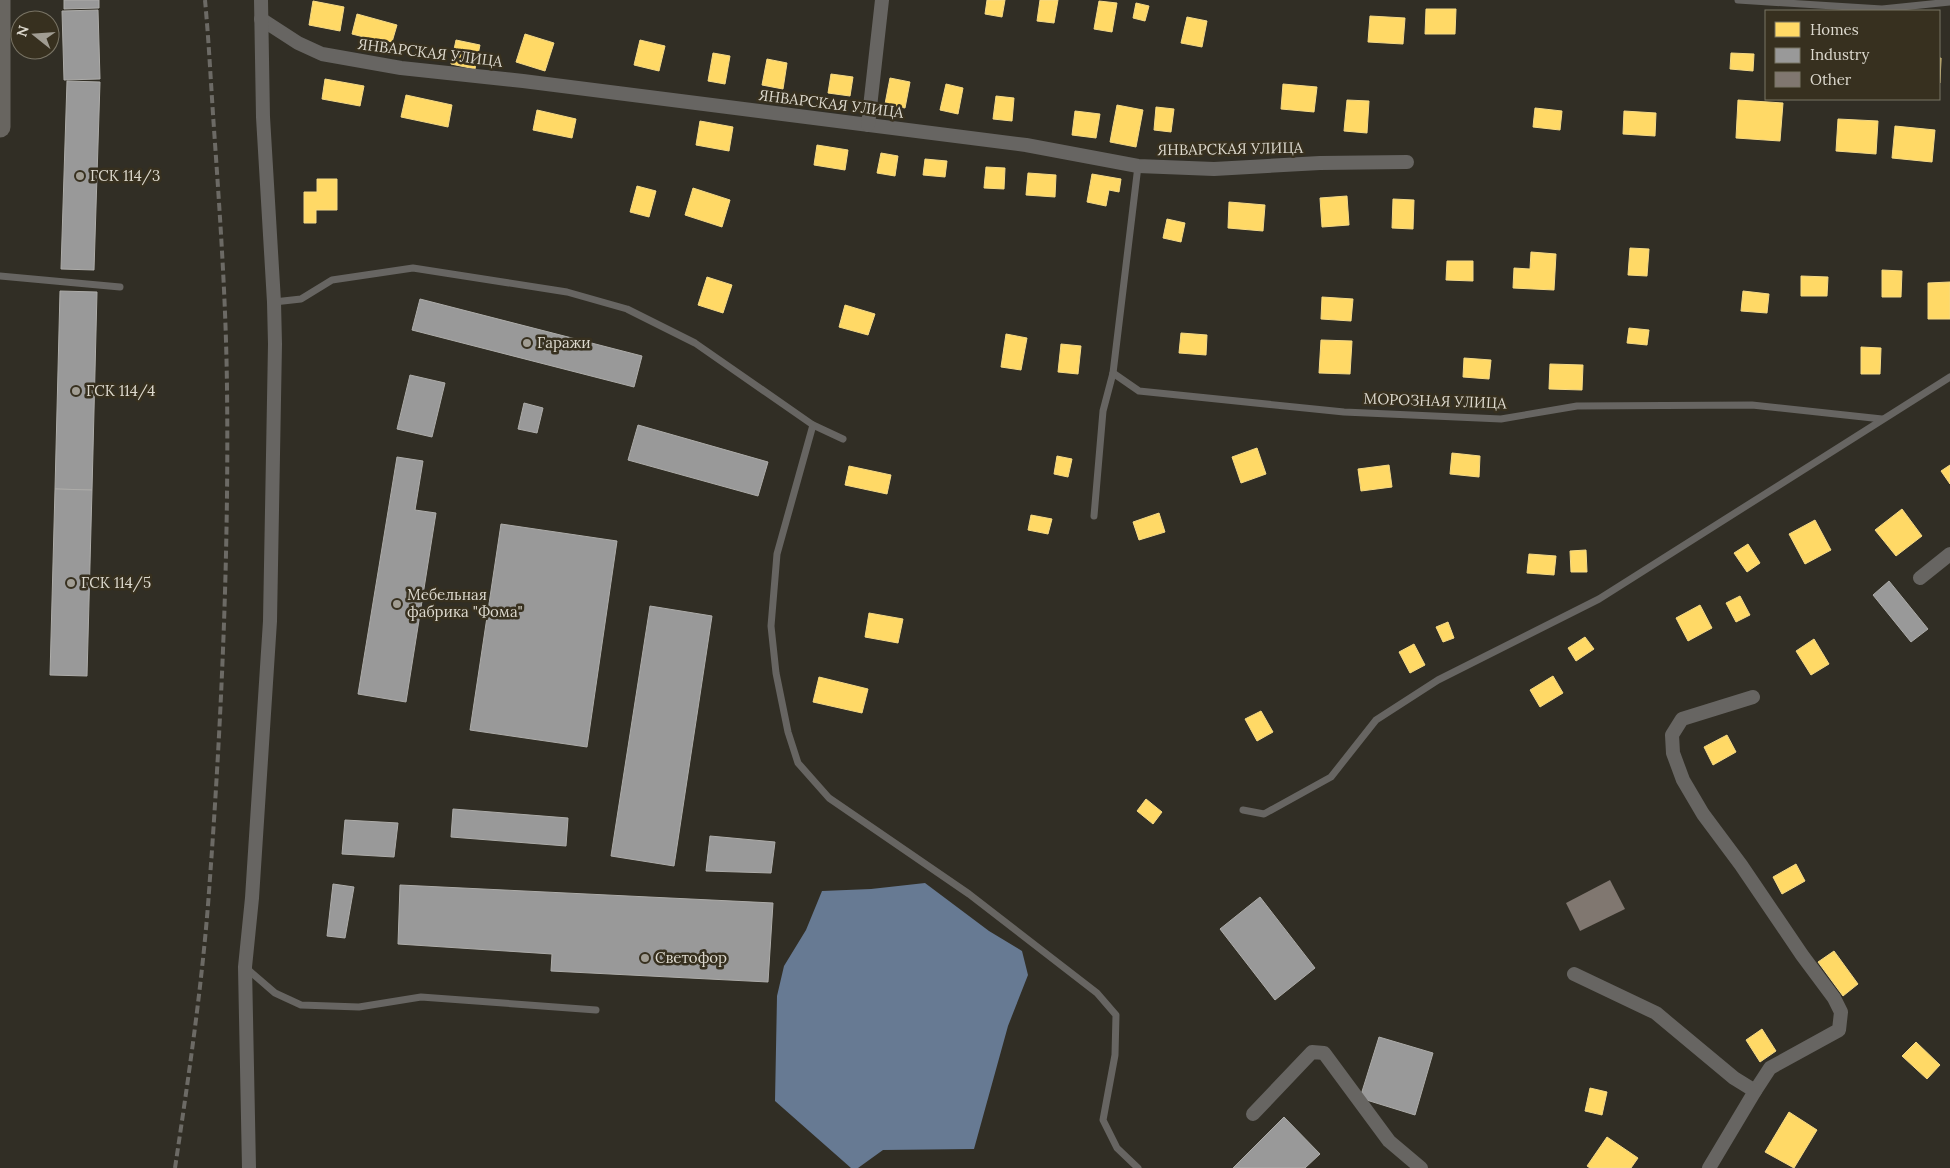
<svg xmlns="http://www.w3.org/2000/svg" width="1950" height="1168" font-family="Lora,serif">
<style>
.water{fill:#677a93}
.homes{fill:#ffd966;stroke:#f5d985}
.industry{fill:#999;stroke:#adaca9}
.building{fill:#807770}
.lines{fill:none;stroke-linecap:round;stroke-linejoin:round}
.service{stroke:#676562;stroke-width:7}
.minor{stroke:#676562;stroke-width:14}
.primary{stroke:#686560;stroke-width:21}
.rail{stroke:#6c6a65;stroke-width:4;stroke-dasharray:8 4;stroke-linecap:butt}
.poi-dot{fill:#a19d93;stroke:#37301f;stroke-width:2}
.labels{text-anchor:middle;stroke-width:5;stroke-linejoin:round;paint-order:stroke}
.street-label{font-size:15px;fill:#ddd9ce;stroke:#37301f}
.poi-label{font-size:15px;fill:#ddd9ce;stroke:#37301f;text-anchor:start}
</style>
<rect width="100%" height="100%" fill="#312e25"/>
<polygon class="water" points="925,883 989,931 1022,951 1028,975 1008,1026 974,1149 883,1150 858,1168 851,1168 775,1101 777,996 784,966 806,930 822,891 871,889"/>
<g class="homes">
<polygon points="987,0 1005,0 1002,17 985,14"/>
<polygon points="1040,0 1058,0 1054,23 1037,21"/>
<polygon points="313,1 344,7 340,31 309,25"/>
<polygon points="1099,1 1117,3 1112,32 1094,29"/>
<polygon points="1136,3 1149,6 1145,21 1133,18"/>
<polygon points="1426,9 1456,9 1455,34 1425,34"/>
<polygon points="357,14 397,25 392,42 380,39 377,52 361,48 364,37 352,34"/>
<polygon points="1370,16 1405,18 1403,44 1368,42"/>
<polygon points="1187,17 1207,21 1202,47 1181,43"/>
<polygon points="525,34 554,43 545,71 516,62"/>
<polygon points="456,40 480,45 475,69 451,64"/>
<polygon points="640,40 665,46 659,71 634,65"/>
<polygon points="713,53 730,56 725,84 708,81"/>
<polygon points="1731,53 1754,54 1753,71 1730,69"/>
<polygon points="1939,58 1941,58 1940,83 1939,83"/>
<polygon points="767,59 787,63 783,89 762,85"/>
<polygon points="831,74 853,77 850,96 828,93"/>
<polygon points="890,78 910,82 905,108 885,104"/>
<polygon points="325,79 364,86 360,106 322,99"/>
<polygon points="946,84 963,88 958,114 940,110"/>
<polygon points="1283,84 1317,87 1314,112 1281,109"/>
<polygon points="406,95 452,105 448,127 401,117"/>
<polygon points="996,96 1014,98 1012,121 993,119"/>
<polygon points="1347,100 1369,101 1367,133 1344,131"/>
<polygon points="1738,100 1783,103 1780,141 1736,138"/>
<polygon points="1117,105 1143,110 1136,147 1110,142"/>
<polygon points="1156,107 1174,109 1171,132 1154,130"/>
<polygon points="1535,108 1562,111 1560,130 1533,127"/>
<polygon points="537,110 576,119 572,138 533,130"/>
<polygon points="1075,111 1100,114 1096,138 1072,135"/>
<polygon points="1624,111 1656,113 1655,136 1623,134"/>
<polygon points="1838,119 1878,121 1876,154 1836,151"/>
<polygon points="700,121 733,127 729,151 696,145"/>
<polygon points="1895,126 1935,130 1932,162 1892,158"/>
<polygon points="817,145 848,150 845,170 814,165"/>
<polygon points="881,153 898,156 895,176 877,173"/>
<polygon points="925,159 947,161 945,177 923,175"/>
<polygon points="986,167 1005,168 1004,189 984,188"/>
<polygon points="1028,173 1056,175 1055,197 1026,195"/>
<polygon points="1092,174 1121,179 1119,192 1109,190 1106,206 1087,202"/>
<polygon points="317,179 337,179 337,210 316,210 316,223 304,223 304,192 317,192"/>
<polygon points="637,186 656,191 649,217 630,212"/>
<polygon points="693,188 730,200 722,227 685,215"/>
<polygon points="1347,196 1349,225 1322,227 1320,198"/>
<polygon points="1393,199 1414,200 1413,229 1392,228"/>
<polygon points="1229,202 1265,205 1263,231 1228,228"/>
<polygon points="1167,219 1185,223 1181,242 1163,238"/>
<polygon points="1630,248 1649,249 1647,276 1628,275"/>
<polygon points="1531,252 1556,254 1554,290 1513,288 1514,268 1530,269"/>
<polygon points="1447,261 1473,261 1473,281 1446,280"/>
<polygon points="1882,270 1902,271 1901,297 1882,297"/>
<polygon points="1801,276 1828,277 1827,296 1801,296"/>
<polygon points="707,277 732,285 723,313 698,305"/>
<polygon points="1950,282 1950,319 1928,319 1928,283"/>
<polygon points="1743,291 1769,294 1767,313 1741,311"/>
<polygon points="1322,297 1353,299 1351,321 1321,319"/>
<polygon points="845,305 875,314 868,335 839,327"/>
<polygon points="1629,328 1649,330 1647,345 1627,343"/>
<polygon points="1181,333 1207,335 1206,355 1179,353"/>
<polygon points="1006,334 1027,338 1021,370 1001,367"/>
<polygon points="1321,340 1352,341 1350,374 1319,373"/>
<polygon points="1061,344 1081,346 1078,374 1058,372"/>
<polygon points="1861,347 1881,348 1880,374 1861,374"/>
<polygon points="1464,358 1491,360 1489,379 1463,377"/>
<polygon points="1550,364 1583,365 1582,390 1549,389"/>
<polygon points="1257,448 1266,474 1241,483 1232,457"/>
<polygon points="1452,453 1480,456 1479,477 1450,474"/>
<polygon points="1057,456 1072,459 1068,477 1054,474"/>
<polygon points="1389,465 1392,487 1361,491 1358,469"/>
<polygon points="1950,465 1950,484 1941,471"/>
<polygon points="849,466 891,475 887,494 845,485"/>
<polygon points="1902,509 1922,536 1896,556 1875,530"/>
<polygon points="1159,513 1165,532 1139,540 1133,522"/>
<polygon points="1031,515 1052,519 1048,534 1028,530"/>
<polygon points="1815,520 1831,550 1805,564 1789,534"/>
<polygon points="1748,544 1760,563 1747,572 1734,553"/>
<polygon points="1586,550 1587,572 1571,572 1570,551"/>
<polygon points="1529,554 1556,556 1554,575 1527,573"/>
<polygon points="1740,596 1750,615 1736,622 1726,603"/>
<polygon points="1700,605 1712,628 1688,641 1676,618"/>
<polygon points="869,613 903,619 898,643 865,637"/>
<polygon points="1448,622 1454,638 1443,642 1436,627"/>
<polygon points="1585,637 1594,649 1576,661 1568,648"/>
<polygon points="1814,639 1829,664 1811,675 1796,651"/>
<polygon points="1414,644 1425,665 1410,673 1399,652"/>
<polygon points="1553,676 1563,693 1540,707 1530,690"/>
<polygon points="819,677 868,689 862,713 813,702"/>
<polygon points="1261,711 1273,732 1257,741 1245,719"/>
<polygon points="1727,735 1736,752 1713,765 1704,747"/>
<polygon points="1146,799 1162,812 1153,824 1137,811"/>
<polygon points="1796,864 1805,881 1782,894 1773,877"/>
<polygon points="1834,951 1858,984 1843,996 1818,962"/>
<polygon points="1762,1029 1776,1051 1760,1062 1746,1040"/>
<polygon points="1916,1042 1940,1065 1927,1079 1902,1056"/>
<polygon points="1590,1088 1607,1092 1602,1115 1585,1111"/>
<polygon points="1789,1112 1817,1130 1794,1168 1765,1152"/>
<polygon points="1607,1137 1638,1158 1631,1168 1590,1168 1587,1166"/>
</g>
<g class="industry">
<polygon points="64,0 99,0 99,8 64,9"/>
<polygon points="98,10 100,79 64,80 62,11"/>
<polygon points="67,81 100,82 94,270 61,269"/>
<polygon points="60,291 97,292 92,490 55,489"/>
<polygon points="420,299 642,356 634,387 412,330"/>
<polygon points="410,375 445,383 432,437 397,429"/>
<polygon points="524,403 543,408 537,433 518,429"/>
<polygon points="638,425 768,462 758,496 628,460"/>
<polygon points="397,457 423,461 415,510 436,513 406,702 358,694"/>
<polygon points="55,489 92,490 87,676 50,675"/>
<polygon points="501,524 617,541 587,747 470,730"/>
<polygon points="1889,581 1928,629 1911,642 1873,595"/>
<polygon points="650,606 712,616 674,866 611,856"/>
<polygon points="453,809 568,818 566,846 451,837"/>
<polygon points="345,820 398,823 394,857 342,854"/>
<polygon points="710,836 775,842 771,873 706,871"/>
<polygon points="333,884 354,887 345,938 327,936"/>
<polygon points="400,885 773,903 768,982 551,971 552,954 398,944"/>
<polygon points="1260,897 1315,968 1275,1000 1220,929"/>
<polygon points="1379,1037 1433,1053 1415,1115 1360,1098"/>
<polygon points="1284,1117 1320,1154 1305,1168 1233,1168"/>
</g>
<polygon class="building" points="1610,880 1625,909 1580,931 1566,903"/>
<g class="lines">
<g class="service">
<polyline points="1738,0 1882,9 1950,2"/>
<polyline points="0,276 120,287"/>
<polyline points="274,302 301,299 332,280 413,268 567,292 627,309 695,343 813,425 777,554 771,626 776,673 788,732 798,763 829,798 969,894 1097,993 1116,1015 1115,1055 1103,1120 1117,1148 1138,1168"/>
<polyline points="1113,373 1139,391 1344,412 1501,419 1577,406 1752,405 1882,419"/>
<polyline points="813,425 843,439"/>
<polyline points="1094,516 1103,411 1113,373 1138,166"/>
<polyline points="1243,810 1264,814 1331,777 1376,720 1438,680 1599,599 1950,377"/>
<polyline points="245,967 275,993 301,1005 359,1007 421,997 596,1010"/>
</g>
<g class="minor">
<polyline points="261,19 298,43 322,54 401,68 523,81 1026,145 1138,166 1214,169 1320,163 1407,162"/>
<polyline points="868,125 882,0"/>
<polyline points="1920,578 1950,554"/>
<polyline points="1753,697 1682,719 1672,735 1673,753 1683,780 1703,814 1741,865 1802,955 1834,998 1841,1012 1839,1030 1770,1068 1755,1091"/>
<polyline points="1574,974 1656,1013 1734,1078 1755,1091 1709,1168"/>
<polyline points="1253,1114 1312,1052 1324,1053 1389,1141 1421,1168"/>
<polyline points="249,1168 245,967 252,898 270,621 275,344 274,302 263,117 261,0"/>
</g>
<polyline class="primary" points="0,127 0,0"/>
<path class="rail" d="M175 1168C188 1081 201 993 208 905 221 733 229 560 227 388 226 301 220 215 214 129 211 86 209 43 205 0"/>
</g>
<g class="poi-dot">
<circle cx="80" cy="176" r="5"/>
<circle cx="527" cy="343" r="5"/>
<circle cx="76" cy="391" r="5"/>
<circle cx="71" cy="583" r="5"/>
<circle cx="397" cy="604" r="5"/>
<circle cx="645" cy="958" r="5"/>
</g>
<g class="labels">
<g class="street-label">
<text transform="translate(430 53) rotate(7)" y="5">ЯНВАРСКАЯ УЛИЦА</text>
<text transform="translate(831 104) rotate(7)" y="5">ЯНВАРСКАЯ УЛИЦА</text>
<text transform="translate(1230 149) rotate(-1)" y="5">ЯНВАРСКАЯ УЛИЦА</text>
<text transform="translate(1435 401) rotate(2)" y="5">МОРОЗНАЯ УЛИЦА</text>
</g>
<g class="poi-label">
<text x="90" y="181">ГСК 114/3</text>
<text x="537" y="348">Гаражи</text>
<text x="86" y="396">ГСК 114/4</text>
<text x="81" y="588">ГСК 114/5</text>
<text x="407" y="600">Мебельная<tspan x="407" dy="17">фабрика "Фома"</tspan></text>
<text x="655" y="963">Светофор</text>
</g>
</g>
<rect x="1765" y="10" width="175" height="90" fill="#37301f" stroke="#797465"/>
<rect x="1775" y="22" width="25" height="15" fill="#ffd966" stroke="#797465"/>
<text x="1810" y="35" font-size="15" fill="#ddd9ce">Homes</text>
<rect x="1775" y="48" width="25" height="15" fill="#999999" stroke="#797465"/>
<text x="1810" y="60" font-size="15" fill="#ddd9ce">Industry</text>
<rect x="1775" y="72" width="25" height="15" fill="#807770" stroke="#797465"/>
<text x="1810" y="85" font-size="15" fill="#ddd9ce">Other</text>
<g transform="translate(35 35) rotate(287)"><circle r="24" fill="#37301f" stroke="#797465"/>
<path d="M0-4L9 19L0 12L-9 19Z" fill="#a19d93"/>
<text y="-8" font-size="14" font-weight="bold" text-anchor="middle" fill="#ddd9ce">N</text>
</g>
</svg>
